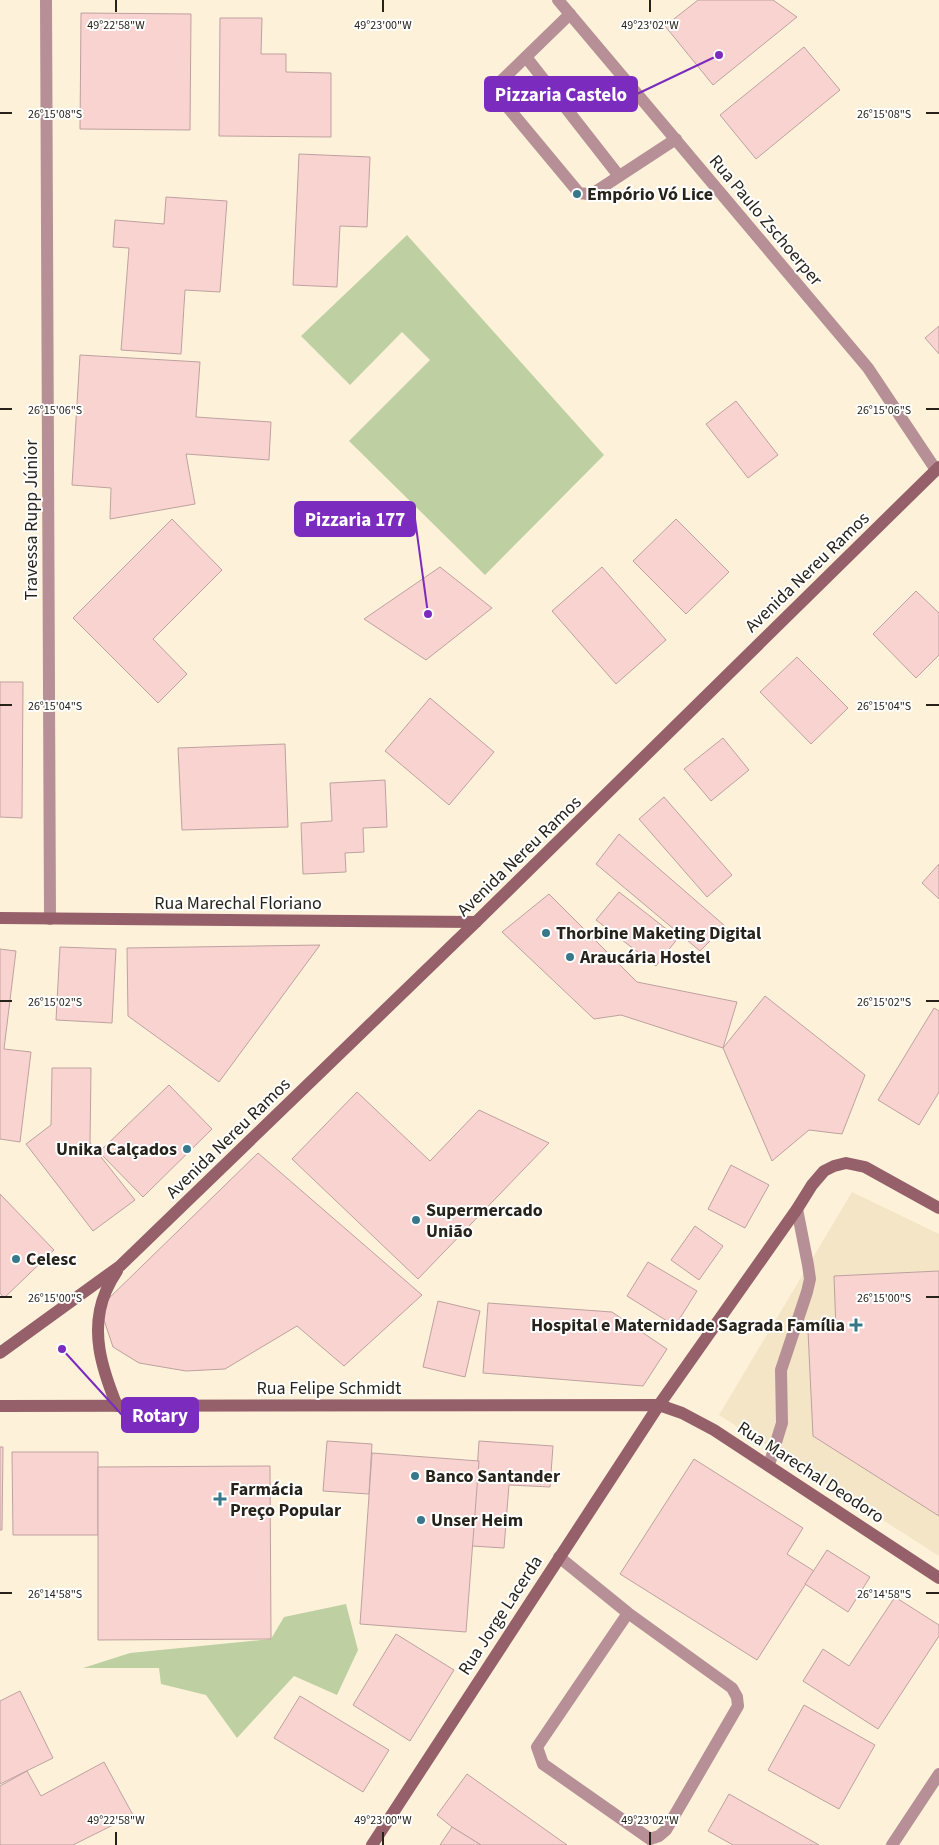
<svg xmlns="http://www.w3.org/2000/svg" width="939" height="1845" font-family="'Source Sans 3',sans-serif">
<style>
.built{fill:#f3e5c6}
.green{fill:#bed0a1}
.building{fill:#f8d3d0;stroke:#bea19f}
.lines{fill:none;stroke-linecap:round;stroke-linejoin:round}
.lane{stroke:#b69096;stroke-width:12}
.street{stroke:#b69096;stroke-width:12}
.secondary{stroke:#96606a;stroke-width:12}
.ticks{fill:none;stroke:#27231a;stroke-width:2}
.poi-dot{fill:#37798b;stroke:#fff;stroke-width:2}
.labels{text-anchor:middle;stroke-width:4;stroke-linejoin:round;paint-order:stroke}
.poi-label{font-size:18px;font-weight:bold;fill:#27231a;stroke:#fff;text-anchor:start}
.street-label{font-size:18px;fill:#27231a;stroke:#fff}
.ticks-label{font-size:12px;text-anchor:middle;fill:#27231a;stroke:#fff;stroke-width:4;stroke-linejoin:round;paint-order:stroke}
.leader{fill:none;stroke:#7b2cbf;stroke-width:2}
.callout-dot{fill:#7b2cbf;stroke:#fff;stroke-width:2}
.callout{fill:#7b2cbf;stroke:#7b2cbf;stroke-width:2}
.callout-label{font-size:19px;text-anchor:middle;font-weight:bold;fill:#fff}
</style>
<rect width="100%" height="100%" fill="#fdf2d9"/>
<polygon class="built" points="852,1192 939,1234 939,1556 719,1415"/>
<g class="green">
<polygon points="407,235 604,455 485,575 349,441 430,360 402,332 350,385 301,336"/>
<polygon points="346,1604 358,1650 337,1695 294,1676 237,1738 206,1695 161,1684 159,1668 83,1668 130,1653 271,1639 284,1617"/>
</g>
<g class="building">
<polygon points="698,0 773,0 797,17 713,85 665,26"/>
<polygon points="81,13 191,14 190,130 80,129"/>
<polygon points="220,18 262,18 261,54 286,54 286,72 331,73 331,137 219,136"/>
<polygon points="804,47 840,90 756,159 720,115"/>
<polygon points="299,154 370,157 367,227 340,226 337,287 293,285"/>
<polygon points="166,197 227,201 220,292 185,290 181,354 121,350 129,248 113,247 115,220 164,224"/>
<polygon points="939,326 939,354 925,338"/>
<polygon points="80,355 200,362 196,417 271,422 269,460 186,454 195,504 110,519 111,488 72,485"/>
<polygon points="736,401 778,455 748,478 706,424"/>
<polygon points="172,519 222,570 153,639 187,674 158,703 73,618"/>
<polygon points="676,519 729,572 686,614 633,561"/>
<polygon points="440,567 492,608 426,660 364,619"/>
<polygon points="602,567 666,640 616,684 552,611"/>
<polygon points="916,591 939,613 939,655 916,678 873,634"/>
<polygon points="797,657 848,708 811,744 760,692"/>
<polygon points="0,682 23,682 22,818 0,817"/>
<polygon points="430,698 494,752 449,805 385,751"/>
<polygon points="723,738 749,770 711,801 684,769"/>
<polygon points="285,744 288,827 182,830 178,748"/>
<polygon points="385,780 387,827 363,828 364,852 345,853 346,872 303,874 301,823 332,821 330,783"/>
<polygon points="664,797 732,875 707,897 639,819"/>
<polygon points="619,834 725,926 700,951 596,864"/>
<polygon points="939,864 939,899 922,883"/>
<polygon points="619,892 678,938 656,966 596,920"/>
<polygon points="549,894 637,982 737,1002 723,1048 621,1015 594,1019 502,932"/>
<polygon points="320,945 219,1082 128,1016 127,948"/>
<polygon points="60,947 116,949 112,1023 56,1020"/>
<polygon points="0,949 16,951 4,1049 31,1052 20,1142 0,1139"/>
<polygon points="765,996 865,1075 842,1134 809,1130 772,1161 723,1048"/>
<polygon points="934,1008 939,1011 939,1092 919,1125 878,1100"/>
<polygon points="52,1068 91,1068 90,1143 135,1200 93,1231 26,1144 51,1125"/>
<polygon points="169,1085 212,1129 143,1197 99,1152"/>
<polygon points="357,1092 430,1161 479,1110 549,1143 418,1279 292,1159"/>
<polygon points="258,1153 422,1295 344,1366 297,1326 225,1369 186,1371 139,1363 113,1347 104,1320 104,1303"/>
<polygon points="731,1165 769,1185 745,1228 708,1209"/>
<polygon points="0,1194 54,1250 4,1298 0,1293"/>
<polygon points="695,1226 723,1246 699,1280 671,1260"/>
<polygon points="648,1262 697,1291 675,1326 627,1296"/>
<polygon points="939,1271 939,1516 813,1436 808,1331 836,1330 834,1276"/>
<polygon points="438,1301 480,1311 465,1377 423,1367"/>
<polygon points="488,1303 612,1312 667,1349 643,1386 483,1373"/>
<polygon points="327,1441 372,1444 369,1494 323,1491"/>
<polygon points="479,1441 553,1446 550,1487 509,1485 504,1548 472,1546"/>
<polygon points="0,1447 3,1447 2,1530 0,1530"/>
<polygon points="12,1452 98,1452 98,1535 13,1535"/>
<polygon points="372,1453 479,1461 466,1632 360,1624"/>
<polygon points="694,1459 803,1528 787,1554 814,1571 757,1660 620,1574"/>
<polygon points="270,1466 271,1639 98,1640 98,1467"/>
<polygon points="827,1550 870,1577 848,1612 805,1584"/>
<polygon points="895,1597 939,1625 939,1636 878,1729 803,1681 823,1649 849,1666"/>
<polygon points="396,1634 454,1670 410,1741 353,1705"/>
<polygon points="20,1691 53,1758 0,1784 0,1701"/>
<polygon points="300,1696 389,1750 363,1792 274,1738"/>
<polygon points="804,1705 875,1745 839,1809 768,1770"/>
<polygon points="104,1762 133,1815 73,1845 0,1845 0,1786 27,1771 41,1796"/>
<polygon points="467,1774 567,1845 481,1845 452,1827 437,1815"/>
<polygon points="729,1794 819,1845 733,1845 708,1831"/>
<polygon points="452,1827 481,1845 440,1845"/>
</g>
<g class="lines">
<g class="lane">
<polyline points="570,14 499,83 498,92 500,98 579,193 587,194 595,192 676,139"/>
<polyline points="526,57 619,176"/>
<polyline points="769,1465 782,1423 781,1370 807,1292 810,1279 808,1265 797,1209"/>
<polyline points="559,1557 628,1613 732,1688 737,1697 738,1706 666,1830 659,1836 650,1839 543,1764 537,1747 628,1613"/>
</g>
<g class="street">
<polyline points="46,0 50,919"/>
<polyline points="558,0 868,368 936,470"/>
<polyline points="892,1845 939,1774"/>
</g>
<g class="secondary">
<polyline points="0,918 476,922"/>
<path d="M117 1271C113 1277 109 1284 106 1291 89 1330 102 1369 117 1406"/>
<polyline points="0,1353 120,1266 476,922 939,467"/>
<polyline points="0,1406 659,1405 682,1413 714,1430 939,1578"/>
<polyline points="372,1845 659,1405 797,1209 812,1185 824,1171 834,1166 846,1163 865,1167 939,1208"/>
</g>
</g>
<path class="ticks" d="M116 0V12M383 0V12M650 0V12M0 113H12M926 113H939M0 409H12M926 409H939M0 705H12M926 705H939M0 1001H12M926 1001H939M0 1297H12M926 1297H939M0 1593H12M926 1593H939M116 1832V1845M383 1832V1845M650 1832V1845"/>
<g class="poi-dot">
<circle cx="577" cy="194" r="5"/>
<circle cx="546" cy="933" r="5"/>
<circle cx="570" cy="957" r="5"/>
<circle cx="187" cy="1149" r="5"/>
<circle cx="416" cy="1220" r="5"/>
<circle cx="16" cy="1259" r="5"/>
<path d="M853.5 1317.5h5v5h5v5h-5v5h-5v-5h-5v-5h5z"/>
<circle cx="415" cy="1476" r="5"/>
<path d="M217.5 1491.5h5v5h5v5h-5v5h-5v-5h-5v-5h5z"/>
<circle cx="421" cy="1520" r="5"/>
</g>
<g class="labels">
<g class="poi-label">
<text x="587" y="200">Empório Vó Lice</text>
<text x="556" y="939">Thorbine Maketing Digital</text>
<text x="580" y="963">Araucária Hostel</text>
<text x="177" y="1155" text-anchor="end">Unika Calçados</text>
<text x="426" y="1216">Supermercado<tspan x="426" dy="21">União</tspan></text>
<text x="26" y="1265">Celesc</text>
<text x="845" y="1331" text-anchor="end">Hospital e Maternidade Sagrada Família</text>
<text x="425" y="1482">Banco Santander</text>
<text x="230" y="1495">Farmácia<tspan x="230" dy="21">Preço Popular</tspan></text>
<text x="431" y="1526">Unser Heim</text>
</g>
<g class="street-label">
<text transform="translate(766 220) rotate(50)" y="6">Rua Paulo Zschoerper</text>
<text transform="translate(31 520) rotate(-90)" y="6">Travessa Rupp Júnior</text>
<text transform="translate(807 572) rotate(-44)" y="6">Avenida Nereu Ramos</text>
<text transform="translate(519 856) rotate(-44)" y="6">Avenida Nereu Ramos</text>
<text x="238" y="909">Rua Marechal Floriano</text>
<text transform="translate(228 1138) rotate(-44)" y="6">Avenida Nereu Ramos</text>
<text x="329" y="1394">Rua Felipe Schmidt</text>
<text transform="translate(811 1472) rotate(33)" y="6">Rua Marechal Deodoro</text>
<text transform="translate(500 1615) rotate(-57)" y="6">Rua Jorge Lacerda</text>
</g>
</g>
<g class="ticks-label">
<text x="116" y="29">49°22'58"W</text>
<text x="383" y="29">49°23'00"W</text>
<text x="650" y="29">49°23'02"W</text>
<text x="884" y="118">26°15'08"S</text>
<text x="55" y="118">26°15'08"S</text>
<text x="884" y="414">26°15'06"S</text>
<text x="55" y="414">26°15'06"S</text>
<text x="55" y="710">26°15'04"S</text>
<text x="884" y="710">26°15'04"S</text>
<text x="55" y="1006">26°15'02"S</text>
<text x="884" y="1006">26°15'02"S</text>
<text x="884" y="1302">26°15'00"S</text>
<text x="55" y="1302">26°15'00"S</text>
<text x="884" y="1598">26°14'58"S</text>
<text x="55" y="1598">26°14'58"S</text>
<text x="116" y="1824">49°22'58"W</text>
<text x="383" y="1824">49°23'00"W</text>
<text x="650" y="1824">49°23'02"W</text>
</g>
<path class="leader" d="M719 55L637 94M428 614L415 519M62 1349L122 1415"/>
<g class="callout-dot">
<circle cx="719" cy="55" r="5"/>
<circle cx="428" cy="614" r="5"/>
<circle cx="62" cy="1349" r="5"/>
</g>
<g class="callout">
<rect x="485" y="77" width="152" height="34" rx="5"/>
<rect x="295" y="502" width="120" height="34" rx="5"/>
<rect x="122" y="1398" width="76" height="34" rx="5"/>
</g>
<g class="callout-label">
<text x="561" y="101">Pizzaria Castelo</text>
<text x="355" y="526">Pizzaria 177</text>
<text x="160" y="1422">Rotary</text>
</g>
</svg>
